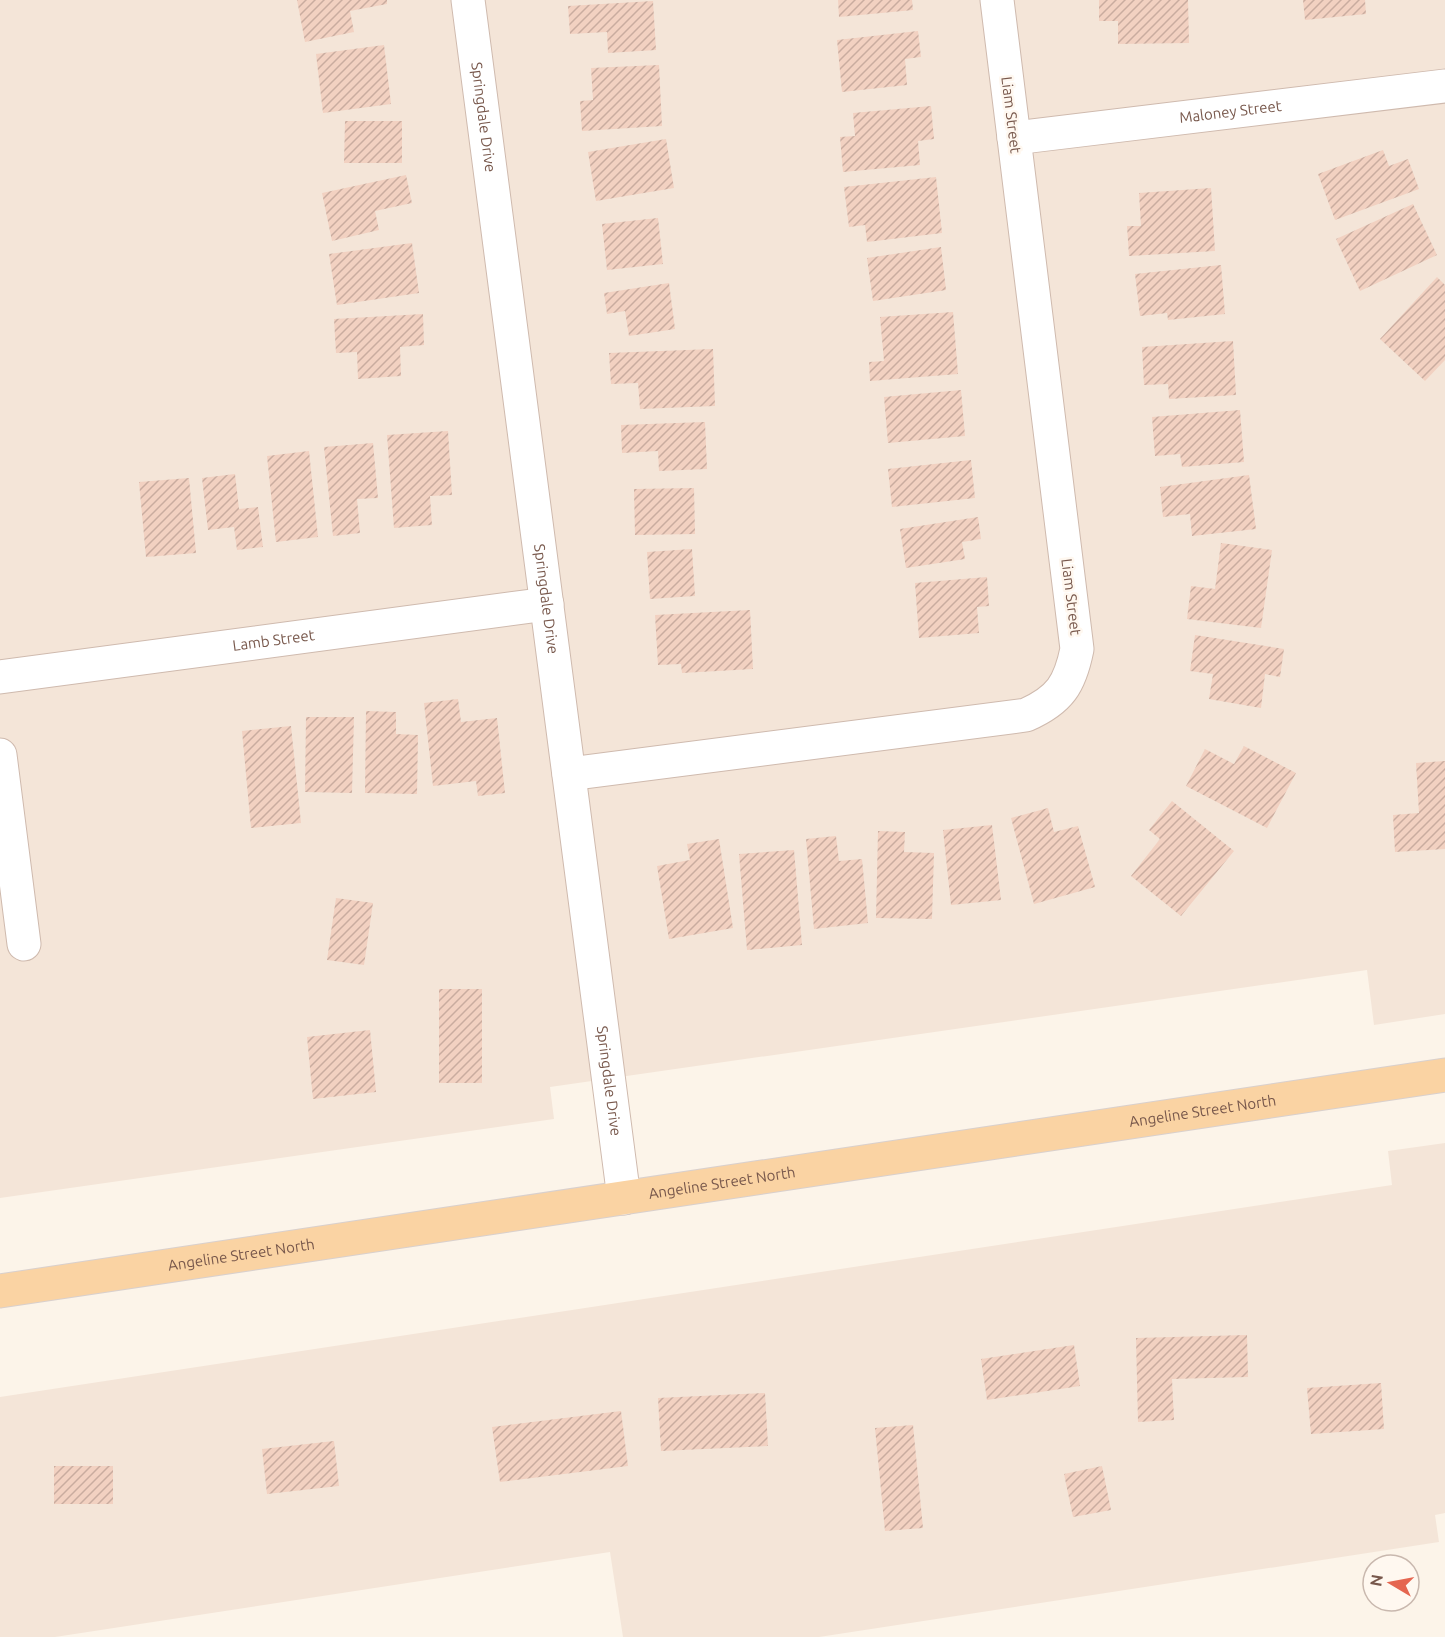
<svg xmlns="http://www.w3.org/2000/svg" width="1445" height="1637" font-family="Ubuntu,sans-serif">
<style>
.residential{fill:#f4e5d8}
.building{fill:url(#building-hatch)}
.lines{fill:none;stroke-linecap:round;stroke-linejoin:round}
.minor-casing{stroke:#cfbaae;stroke-width:35}
.major-casing{stroke:#d9d0cd;stroke-width:35}
.minor{stroke:#fff;stroke-width:33}
.major{stroke:#fad3a3;stroke-width:33}
.labels{text-anchor:middle;stroke-width:5;stroke-linejoin:round;paint-order:stroke}
.street-label{font-size:15px;fill:#78584c;stroke:#fff8f0}
</style>
<defs>
<pattern id="building-hatch" width="6" height="6" patternUnits="userSpaceOnUse" patternTransform="scale(1.5)"><rect width="6" height="6" fill="#f2d1c1"/><path d="M-1 1l2-2M0 6l6-6M5 7l2-2" fill="none" stroke="#c9ac9f"/></pattern>
</defs>
<rect width="100%" height="100%" fill="#fcf4e9"/>
<g class="residential">
<polygon points="0,0 1445,0 1445,1014 1374,1025 1367,970 550,1087 554,1119 0,1198"/>
<polygon points="1445,1143 1445,1513 1435,1515 1439,1542 819,1637 623,1637 610,1552 55,1637 0,1637 0,1397 1392,1185 1388,1151"/>
</g>
<g class="building">
<polygon points="297,0 387,0 387,4 350,11 354,32 305,42"/>
<polygon points="838,0 912,0 913,10 839,17"/>
<polygon points="1099,0 1188,0 1189,43 1118,44 1118,21 1099,21"/>
<polygon points="1303,0 1365,0 1366,14 1305,20"/>
<polygon points="653,1 656,50 608,53 607,32 570,34 568,6"/>
<polygon points="918,31 921,57 905,59 907,85 842,92 837,40"/>
<polygon points="384,45 391,104 323,113 316,54"/>
<polygon points="659,65 662,126 582,131 580,101 593,100 591,68"/>
<polygon points="931,106 934,139 918,141 920,165 843,172 840,137 855,136 853,113"/>
<polygon points="345,121 402,121 402,163 344,163"/>
<polygon points="666,139 674,188 596,201 588,152"/>
<polygon points="1383,150 1389,166 1408,159 1419,189 1335,220 1318,174"/>
<polygon points="406,175 412,203 375,211 379,230 332,241 322,193"/>
<polygon points="936,177 942,233 867,242 865,225 849,227 844,187"/>
<polygon points="1211,188 1215,251 1129,256 1127,226 1141,226 1139,193"/>
<polygon points="1413,204 1437,255 1360,291 1336,239"/>
<polygon points="658,218 663,264 607,270 602,224"/>
<polygon points="412,243 419,293 337,305 329,254"/>
<polygon points="941,247 946,290 873,301 867,258"/>
<polygon points="1221,265 1225,314 1168,320 1167,313 1140,316 1135,274"/>
<polygon points="1437,277 1445,285 1445,360 1425,381 1380,339"/>
<polygon points="669,283 675,329 629,336 625,311 607,314 604,293"/>
<polygon points="953,312 958,374 870,381 869,362 884,361 880,317"/>
<polygon points="423,314 424,345 400,347 401,376 358,379 357,352 336,353 334,319"/>
<polygon points="1233,341 1236,395 1169,399 1168,384 1144,385 1142,347"/>
<polygon points="713,349 715,406 640,409 638,383 611,384 609,353"/>
<polygon points="961,390 965,436 888,443 884,397"/>
<polygon points="1240,410 1244,462 1182,467 1180,454 1155,456 1152,417"/>
<polygon points="705,422 707,469 659,471 658,451 622,453 621,425"/>
<polygon points="448,431 452,495 430,496 432,525 394,528 387,435"/>
<polygon points="373,443 378,498 357,499 360,533 333,536 324,447"/>
<polygon points="309,451 318,537 276,542 267,456"/>
<polygon points="971,460 975,498 892,507 888,469"/>
<polygon points="235,474 239,509 258,507 263,547 237,550 234,527 208,530 202,478"/>
<polygon points="1249,475 1256,529 1192,536 1190,514 1163,517 1160,487"/>
<polygon points="189,478 196,553 146,557 139,482"/>
<polygon points="694,488 695,534 635,535 634,489"/>
<polygon points="978,517 981,539 962,542 965,559 906,568 900,529"/>
<polygon points="1221,543 1272,550 1261,628 1187,619 1191,586 1215,589"/>
<polygon points="692,549 695,596 650,599 647,552"/>
<polygon points="987,577 989,606 977,607 979,633 919,638 915,583"/>
<polygon points="750,610 753,669 682,673 681,664 658,665 655,615"/>
<polygon points="1195,635 1284,649 1280,677 1265,674 1261,708 1209,699 1213,674 1190,671"/>
<polygon points="458,699 461,722 497,718 505,793 478,796 476,781 433,786 424,703"/>
<polygon points="366,711 396,712 396,734 418,735 417,794 365,793"/>
<polygon points="306,717 354,717 352,793 305,792"/>
<polygon points="291,726 301,823 251,828 242,731"/>
<polygon points="1244,746 1296,773 1267,828 1186,786 1205,749 1234,764"/>
<polygon points="1445,761 1445,849 1395,852 1393,815 1419,813 1416,763"/>
<polygon points="1172,801 1234,851 1181,916 1131,876 1160,839 1149,830"/>
<polygon points="1048,808 1054,832 1078,826 1095,887 1034,904 1011,818"/>
<polygon points="992,825 1001,900 951,905 943,830"/>
<polygon points="878,831 905,832 904,852 934,853 932,919 876,918"/>
<polygon points="836,836 839,861 862,859 868,923 814,929 806,839"/>
<polygon points="719,839 733,928 669,939 657,866 690,860 687,844"/>
<polygon points="794,850 802,945 747,950 739,854"/>
<polygon points="336,898 373,903 364,965 327,960"/>
<rect x="439" y="989" width="43" height="94"/>
<polygon points="370,1030 376,1092 313,1099 307,1037"/>
<polygon points="1247,1335 1248,1377 1172,1379 1174,1420 1138,1422 1136,1338"/>
<polygon points="1074,1345 1080,1386 987,1400 981,1359"/>
<polygon points="1381,1383 1384,1429 1311,1434 1307,1388"/>
<polygon points="765,1393 768,1446 661,1451 658,1398"/>
<polygon points="621,1411 628,1466 500,1482 492,1427"/>
<polygon points="913,1425 923,1528 885,1531 875,1428"/>
<polygon points="334,1441 339,1486 267,1494 262,1449"/>
<rect x="54" y="1466" width="59" height="38"/>
<polygon points="1102,1466 1111,1510 1073,1517 1064,1474"/>
</g>
<g class="lines">
<defs>
<g id="minor">
<path id="s1" d="M468 0 624 1198"/>
<path id="s2" d="M1014 138 1445 86"/>
<path id="s3" d="M0 677 547 604"/>
<polyline points="0,755 24,944"/>
<path d="M569 774 1026 715C1060 700 1070 684 1077 649L997 0"/>
</g>
<g id="major">
<path id="s4" d="M0 1291 1445 1075"/>
</g>
</defs>
<use href="#minor" class="minor-casing"/>
<use href="#major" class="major-casing"/>
<use href="#minor" class="minor"/>
<use href="#major" class="major"/>
</g>
<g class="labels">
<g class="street-label">
<text dy="5" stroke="none"><textPath href="#s2" startOffset="218">Maloney Street</textPath></text>
<text transform="translate(1011 115) rotate(83)" y="5">Liam Street</text>
<text dy="5" stroke="none"><textPath href="#s1" startOffset="118">Springdale Drive</textPath></text>
<text transform="translate(1071 597) rotate(83)" y="5">Liam Street</text>
<text dy="5" stroke="none"><textPath href="#s1" startOffset="604">Springdale Drive</textPath></text>
<text dy="5" stroke="none"><textPath href="#s3" startOffset="276">Lamb Street</textPath></text>
<text dy="5" stroke="none"><textPath href="#s1" startOffset="1090">Springdale Drive</textPath></text>
<text dy="5" stroke="none"><textPath href="#s4" startOffset="1216">Angeline Street North</textPath></text>
<text dy="5" stroke="none"><textPath href="#s4" startOffset="730">Angeline Street North</textPath></text>
<text dy="5" stroke="none"><textPath href="#s4" startOffset="244">Angeline Street North</textPath></text>
</g>
</g>
<g transform="translate(1391 1583) rotate(280)"><circle r="28" fill="#fff8f0" stroke="#c9b8ae" stroke-width="1.5"/>
<path d="M0-4.5L10 22L0 15L-10 22Z" fill="#e56650"/>
<text y="-9" font-size="16" font-weight="bold" text-anchor="middle" fill="#78584c">N</text>
</g>
</svg>
